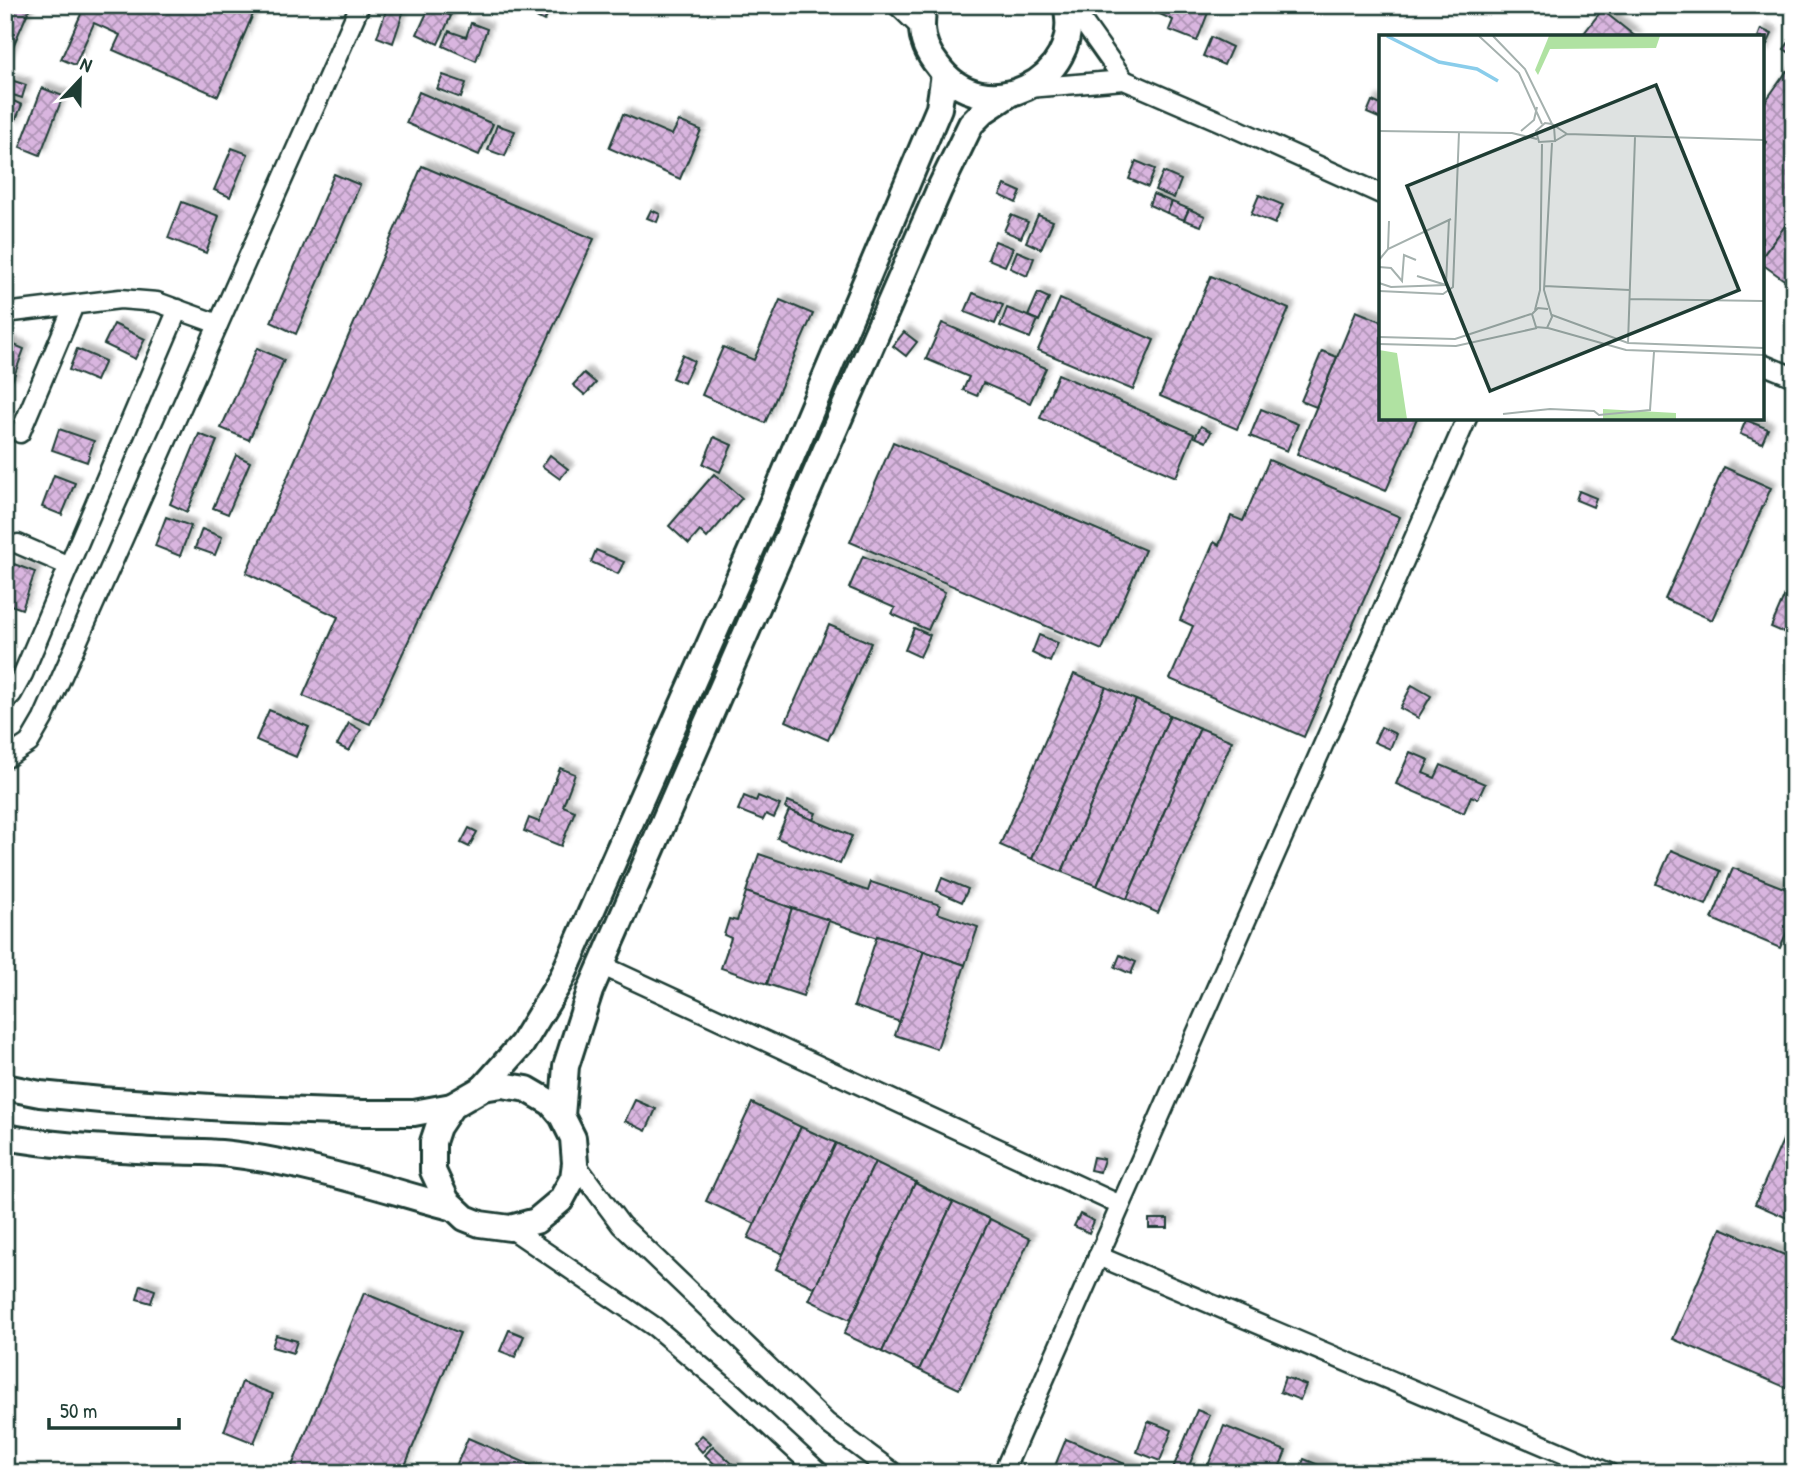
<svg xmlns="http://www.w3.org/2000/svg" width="1799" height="1478" font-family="'Patrick Hand',sans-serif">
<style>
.building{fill:url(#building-cross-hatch);stroke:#1f3d34;stroke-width:2;filter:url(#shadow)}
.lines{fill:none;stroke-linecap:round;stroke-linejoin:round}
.street-casing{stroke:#1f3d34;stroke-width:23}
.secondary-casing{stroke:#1f3d34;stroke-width:30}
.street{stroke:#fff;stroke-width:18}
.secondary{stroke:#fff;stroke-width:24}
.inset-river{fill:none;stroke:#8acdeb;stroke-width:3.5}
.inset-road{fill:none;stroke:#a5b1ae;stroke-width:2}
.view{fill:#1f3d34;fill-opacity:0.15;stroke:#1f3d34;stroke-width:3.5}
.inset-edge{fill:none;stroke:#1f3d34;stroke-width:3.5}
</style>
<defs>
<pattern id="building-cross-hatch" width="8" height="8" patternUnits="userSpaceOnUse" patternTransform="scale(1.75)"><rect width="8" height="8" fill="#d9b5df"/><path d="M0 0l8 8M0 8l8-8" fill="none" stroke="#af94b6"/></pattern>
<filter id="shadow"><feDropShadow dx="5.5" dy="-5.5" stdDeviation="2" flood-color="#0004"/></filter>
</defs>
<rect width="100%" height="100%" fill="#fff"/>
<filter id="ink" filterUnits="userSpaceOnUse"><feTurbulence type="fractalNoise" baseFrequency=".0143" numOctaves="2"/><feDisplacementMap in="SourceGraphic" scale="14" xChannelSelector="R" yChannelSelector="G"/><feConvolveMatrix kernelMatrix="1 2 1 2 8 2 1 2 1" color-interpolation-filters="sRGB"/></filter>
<g filter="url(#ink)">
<g class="building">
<polygon points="5,5 31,5 5,65"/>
<polygon points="85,5 257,5 218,96 113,50 120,35 94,23 75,65 61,59"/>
<polygon points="259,5 281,5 278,13"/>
<polygon points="388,5 400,5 405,7 393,43 377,37"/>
<polygon points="518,5 544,5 551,9 544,21 517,7"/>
<polygon points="1140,5 1211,5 1197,41 1169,30 1173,20"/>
<polygon points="430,6 451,16 438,44 417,34"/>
<polygon points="1602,10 1636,37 1581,37"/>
<polygon points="471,23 487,29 476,61 443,46 449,31 466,37"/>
<polygon points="1761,29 1772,34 1762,55 1762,37 1758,37"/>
<polygon points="1794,35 1794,56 1784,49"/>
<polygon points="1211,37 1232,47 1224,65 1203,56"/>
<polygon points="1787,71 1794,76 1794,214 1762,257 1762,149 1767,142 1762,138 1762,106"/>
<polygon points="443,75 466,83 461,98 437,89"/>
<polygon points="11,80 26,85 22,98 7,93"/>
<polygon points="42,88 63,96 40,155 20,147"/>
<polygon points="419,92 493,124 479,155 406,123"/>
<polygon points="5,97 22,105 13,126 5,123"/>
<polygon points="1372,101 1381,105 1381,119 1367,113"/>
<polygon points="623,114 672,135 679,121 701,130 680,179 609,148"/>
<polygon points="497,125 515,131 505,156 488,150"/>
<polygon points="232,148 248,154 230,197 214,190"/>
<polygon points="1136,161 1155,169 1148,187 1129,179"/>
<polygon points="422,166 594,239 370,724 303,696 338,617 246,573"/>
<polygon points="1163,172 1181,180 1174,198 1155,190"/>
<polygon points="334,174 360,185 296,334 271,322"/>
<polygon points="1005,185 1021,192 1016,203 1000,195"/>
<polygon points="1153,194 1172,202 1167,213 1149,205"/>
<polygon points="1259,195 1283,205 1275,224 1251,214"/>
<polygon points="182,202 219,216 206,253 168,238"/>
<polygon points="1172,202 1189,209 1184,220 1167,213"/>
<polygon points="1189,209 1205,216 1201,226 1184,220"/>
<polygon points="651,210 660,214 657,222 647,218"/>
<polygon points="1794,214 1794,287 1762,264 1762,257"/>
<polygon points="1011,215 1028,222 1021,238 1004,231"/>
<polygon points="1038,215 1053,221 1041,249 1026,242"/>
<polygon points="995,241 1013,248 1005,266 988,259"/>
<polygon points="1017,251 1034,258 1027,276 1010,268"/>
<polygon points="1211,276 1289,309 1237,429 1160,396"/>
<polygon points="973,293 1003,305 995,324 965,312"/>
<polygon points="1038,293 1049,298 1039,321 1028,316"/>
<polygon points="1060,299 1154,340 1133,390 1038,350"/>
<polygon points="780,300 813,314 765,423 702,395 723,347 754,360"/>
<polygon points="1007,308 1038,320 1030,338 1000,326"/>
<polygon points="1356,311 1381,321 1381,418 1417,418 1386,491 1297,454"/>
<polygon points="942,323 1046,368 1030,403 983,383 977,396 963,390 969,377 926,359"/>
<polygon points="114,324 145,339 135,359 104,344"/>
<polygon points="904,332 917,342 906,356 893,346"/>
<polygon points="5,341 24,349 11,384 5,382"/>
<polygon points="257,348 284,360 249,440 221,428"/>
<polygon points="77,349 105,361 96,381 69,370"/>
<polygon points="1322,351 1337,357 1316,407 1301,401"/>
<polygon points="682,355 694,361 684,383 672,378"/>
<polygon points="584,373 596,383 585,395 573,385"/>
<polygon points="1058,374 1194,434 1176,477 1040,418"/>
<polygon points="1261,409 1298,424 1287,451 1250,436"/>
<polygon points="1746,420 1768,429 1762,443 1740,434"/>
<polygon points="1201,426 1211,432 1206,442 1195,437"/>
<polygon points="59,429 94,441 87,462 52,450"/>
<polygon points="199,434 217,441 187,512 170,504"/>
<polygon points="714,437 732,445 720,472 703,464"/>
<polygon points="893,442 1145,550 1102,650 850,542"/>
<polygon points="236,455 250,462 228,514 213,508"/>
<polygon points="550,455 568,469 560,479 542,466"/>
<polygon points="1269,460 1400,517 1304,737 1170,679 1193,626 1180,620 1214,542 1219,545 1231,516 1243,521"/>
<polygon points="1724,467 1771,488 1712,620 1665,599"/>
<polygon points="714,474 742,498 707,538 700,531 689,544 669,526"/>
<polygon points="54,475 75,483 62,515 42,507"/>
<polygon points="1579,491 1596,498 1593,507 1576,500"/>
<polygon points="166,517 191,526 180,556 155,546"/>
<polygon points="202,529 222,537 215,555 195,548"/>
<polygon points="596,550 624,562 618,574 591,562"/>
<polygon points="863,556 945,592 928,630 892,614 895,608 849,588"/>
<polygon points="14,564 35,572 22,609 5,603 5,588"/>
<polygon points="1794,574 1794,637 1771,627"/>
<polygon points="829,625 871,643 828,740 786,721"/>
<polygon points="914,628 930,635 920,657 905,650"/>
<polygon points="1039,635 1058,643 1050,662 1032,653"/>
<polygon points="1074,674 1106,687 1032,859 1000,845"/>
<polygon points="1412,685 1431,696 1418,718 1400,708"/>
<polygon points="1106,687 1136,700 1062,872 1032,859"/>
<polygon points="1136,700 1170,715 1097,886 1062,872"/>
<polygon points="269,710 309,727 296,757 256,740"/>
<polygon points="1170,715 1200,728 1127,899 1097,886"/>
<polygon points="349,723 361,730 349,751 337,745"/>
<polygon points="1381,727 1396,734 1390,749 1374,742"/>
<polygon points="1200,728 1232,741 1158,913 1127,899"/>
<polygon points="1410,752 1429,760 1423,773 1435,778 1441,765 1485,784 1478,799 1471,796 1464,813 1396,784"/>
<polygon points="560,768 575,774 563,806 575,811 561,846 524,831 529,818 539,822"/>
<polygon points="744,796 756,801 758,796 780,805 774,818 766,814 763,820 738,810"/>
<polygon points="788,801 816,813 813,820 785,808"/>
<polygon points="789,810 852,836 840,864 777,838"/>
<polygon points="469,828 477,832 469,847 461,843"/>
<polygon points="1671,850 1721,871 1706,905 1656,884"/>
<polygon points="759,854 868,891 871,882 940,905 937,913 978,927 965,965 877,936 877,938 746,892"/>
<polygon points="1733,868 1794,892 1794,915 1780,948 1712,919"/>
<polygon points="942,878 968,889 962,902 937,891"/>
<polygon points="746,892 792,908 767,984 721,968 731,938 724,935 729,919 737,921"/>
<polygon points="792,908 829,920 803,996 767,984"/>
<polygon points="877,936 924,951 900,1022 854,1006"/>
<polygon points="924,951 965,965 937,1049 895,1035"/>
<polygon points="1120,955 1136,962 1131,974 1115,967"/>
<polygon points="635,1100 656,1109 646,1131 625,1121"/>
<polygon points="752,1103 801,1127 755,1224 706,1201"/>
<polygon points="1794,1115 1794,1221 1755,1204"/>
<polygon points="801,1127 836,1143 783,1254 748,1238"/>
<polygon points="836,1143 875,1162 815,1288 776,1269"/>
<polygon points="1093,1157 1104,1159 1100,1172 1090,1170"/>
<polygon points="875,1162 916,1182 850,1320 809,1300"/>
<polygon points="915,1183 953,1202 882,1352 844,1334"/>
<polygon points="953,1202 990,1219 919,1370 882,1352"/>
<polygon points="1080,1214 1094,1221 1089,1233 1074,1226"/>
<polygon points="990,1219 1030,1239 959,1389 919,1370"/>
<rect x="1149" y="1219" width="19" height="9"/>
<polygon points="1721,1228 1794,1259 1794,1391 1673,1339"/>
<polygon points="141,1285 155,1290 151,1303 137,1299"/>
<polygon points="364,1293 460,1333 402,1473 289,1473"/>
<polygon points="509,1330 524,1336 515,1357 500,1351"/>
<polygon points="276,1335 297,1341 293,1353 272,1347"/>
<polygon points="1285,1377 1306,1385 1300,1400 1280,1392"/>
<polygon points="242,1382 273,1394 254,1443 224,1431"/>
<polygon points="1197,1410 1210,1415 1186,1473 1171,1473"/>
<polygon points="1148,1421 1172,1430 1160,1461 1137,1452"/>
<polygon points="1224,1426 1286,1451 1277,1473 1205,1473"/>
<polygon points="702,1435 711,1443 702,1452 694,1443"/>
<polygon points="468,1438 549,1473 453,1473"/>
<polygon points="1066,1439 1146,1473 1088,1473 1080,1469 1078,1473 1052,1473"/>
<polygon points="713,1446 736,1467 731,1473 724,1473 705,1455"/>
<polygon points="1304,1459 1338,1473 1298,1473"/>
</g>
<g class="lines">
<defs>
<g id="street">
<polyline points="897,5 922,29"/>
<polyline points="1071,5 1124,80"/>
<polyline points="1028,88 1124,80 1219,121 1381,194"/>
<polyline points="5,313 120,299 157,302 218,324"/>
<polyline points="1762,364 1794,377"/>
<polyline points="20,433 74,305"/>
<polyline points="18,544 69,566"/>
<polyline points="5,701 12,694 23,674 178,309"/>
<polyline points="5,759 29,743 43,719 360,5"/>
<polyline points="601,965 1120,1205"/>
<polyline points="575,1163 621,1225 827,1423 894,1473"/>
<polyline points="510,1228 655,1327 733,1393 820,1473"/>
<polyline points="1098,1256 1609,1473"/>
<polyline points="1003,1473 1467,418"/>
</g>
<g id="secondary">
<path d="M923 5C923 12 922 20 922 27 922 41 929 55 938 66 983 129 1085 81 1066 5"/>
<polyline points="5,1087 40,1094 101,1100 227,1108 363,1113 414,1113 452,1106"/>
<polyline points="483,1088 522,1044 561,980 775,496 939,108 944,74"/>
<polyline points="562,1116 551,1103 527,1089 502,1085 483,1088 452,1106 438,1127 433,1142 433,1171 447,1201 465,1218 480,1224 510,1228 536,1221 561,1200 573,1178 575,1163 573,1138 562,1116 566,1066 590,991 939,190 971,124 984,111 1008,95"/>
<path d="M5 1137C55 1146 105 1148 155 1151 180 1152 205 1151 230 1154 306 1163 380 1188 454 1208"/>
</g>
</defs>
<use href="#street" class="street-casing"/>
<use href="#secondary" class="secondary-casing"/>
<use href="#street" class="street"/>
<use href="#secondary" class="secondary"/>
</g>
</g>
<g transform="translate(1379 35)">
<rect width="385" height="385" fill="#fff"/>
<path d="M170 1H281L277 13 171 14 159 40 156 35ZM224 374 297 378V384H224Z" fill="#b0e2a2"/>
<path d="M0 315 18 318 28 384H0Z" fill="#b0e2a2"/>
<path class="inset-river" d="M8 1 60 27 98 34 119 46"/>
<path class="inset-road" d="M100 1 140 38 163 89M114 1 146 34 173 89M175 91 176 106 160 107 157 96 166 88 173 89 188 99M0 96 133 98 158 104M142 96 155 85 158 72M176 106 188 99 385 105M9 214 10 186M0 225 9 214 72 184M0 232 12 233 23 246 25 220 37 225M38 241 67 250M0 248 12 252 67 250 70 184M165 251 251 255M0 256 64 259 74 252 80 97M250 264 385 266M169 274 159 273 153 279 157 292 168 293 173 282 165 255 173 108M156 275 161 255 163 109M173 280 249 308 385 313M169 293 247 315 385 320M0 302 76 304 152 279M249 308 256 102M0 309 77 311 158 293M124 379 171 374 215 376 220 380 271 375 275 317"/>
<path class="view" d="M277 50 360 255 111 356 28 151Z"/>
<rect width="385" height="385" class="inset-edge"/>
</g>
<rect width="1799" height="1478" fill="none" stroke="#fff" stroke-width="28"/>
<rect x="14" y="14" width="1771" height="1450" fill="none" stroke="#1f3d34" stroke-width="2.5" filter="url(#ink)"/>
<g transform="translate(80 80) rotate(22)" stroke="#ffffff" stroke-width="5" paint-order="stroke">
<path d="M0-5L12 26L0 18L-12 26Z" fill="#1f3d34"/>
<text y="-10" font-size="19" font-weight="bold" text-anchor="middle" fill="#1f3d34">N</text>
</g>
<path d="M49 1418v10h130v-10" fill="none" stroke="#1f3d34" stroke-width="3.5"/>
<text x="60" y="1418" font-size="21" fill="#1f3d34" stroke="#ffffff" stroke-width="5" paint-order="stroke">50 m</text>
</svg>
